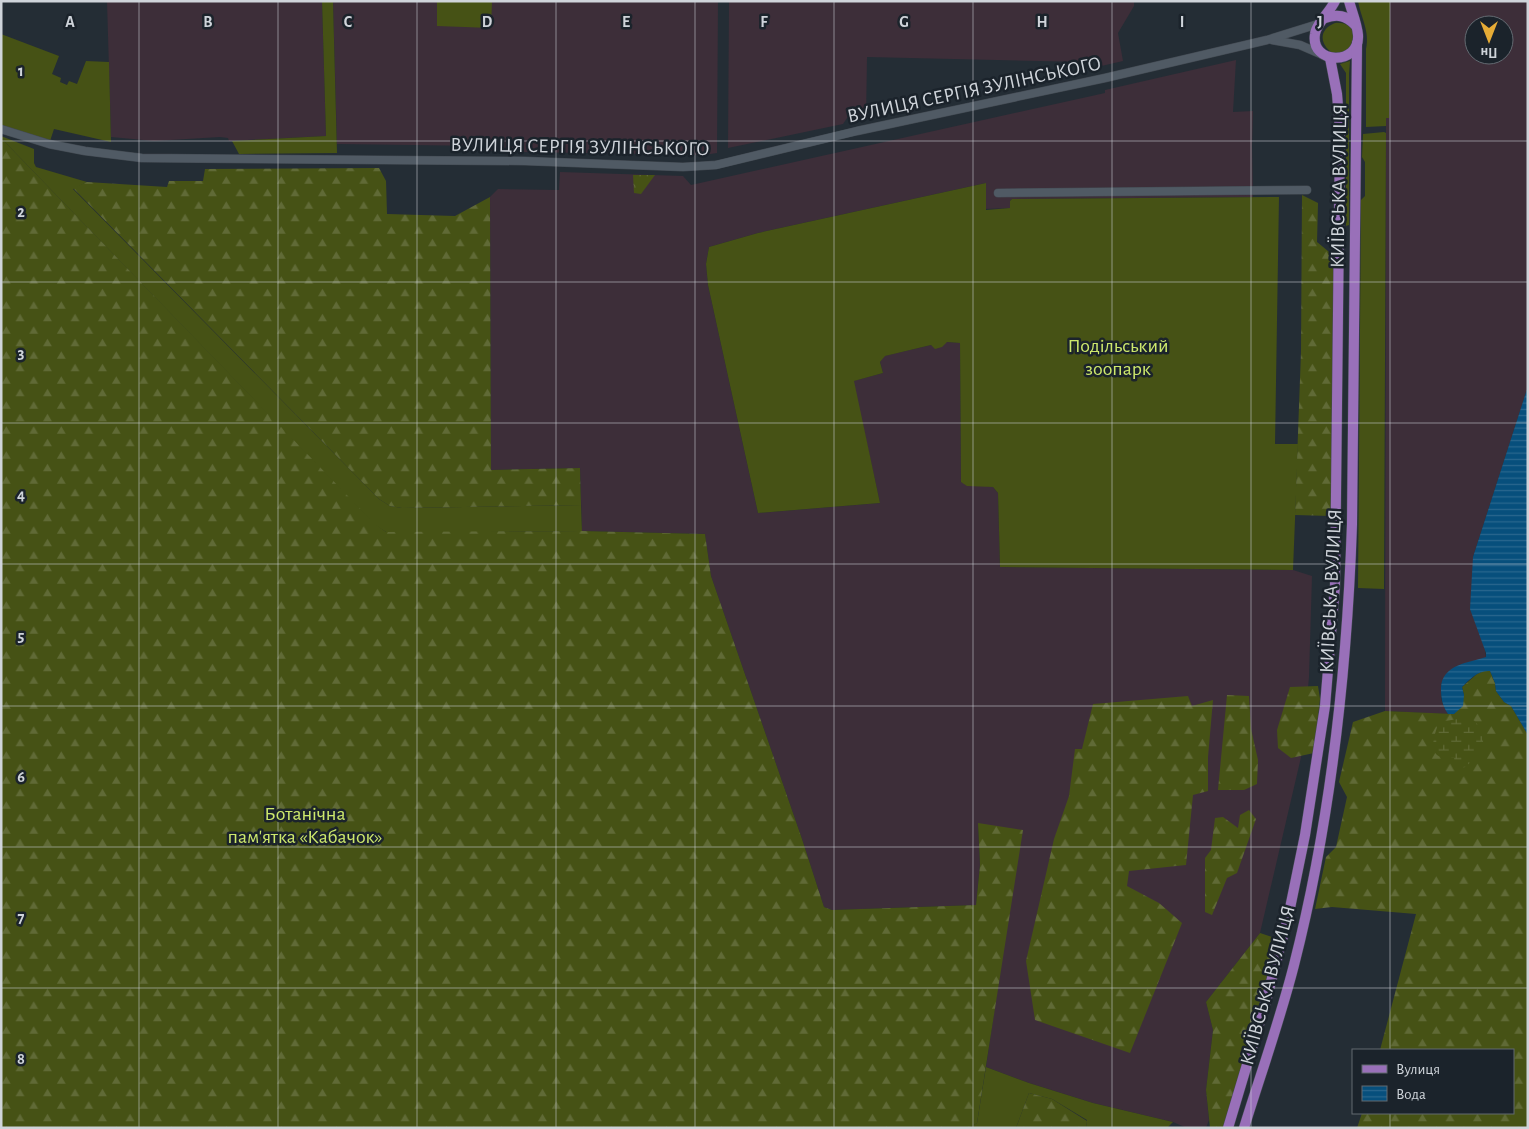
<svg xmlns="http://www.w3.org/2000/svg" width="1529" height="1129" font-family="'Alegreya Sans',sans-serif">
<style>
.industrial{fill:#3d2e39;fill-rule:evenodd}
.grass{fill:#465215}
.forest{fill:url(#forest-firs)}
.wetland{fill:url(#wetland-marsh)}
.park{fill:url(#park-crowns)}
.water{fill:url(#water-rules)}
.lines{fill:none;stroke-linecap:round;stroke-linejoin:round}
.minor-casing{stroke:#434a52;stroke-width:9}
.major-casing{stroke:#434a52;stroke-width:11}
.minor{stroke:#505a64;stroke-width:8}
.major{stroke:#9970b9;stroke-width:10}
.grid{fill:none;stroke:#cfd4da;stroke-width:1;stroke-opacity:0.55}
.labels{text-anchor:middle;stroke-width:5;stroke-linejoin:round;paint-order:stroke}
.street-label{font-size:20px;fill:#cfd4da;stroke:#1b232b}
.park-label{font-size:20px;fill:#cde86c;stroke:#1b232b}
.grid-label{font-size:16px;text-anchor:middle;font-weight:bold;fill:#cfd4da;stroke:#1b232b;stroke-width:5;stroke-linejoin:round;paint-order:stroke}
</style>
<defs>
<pattern id="forest-firs" width="22" height="20" patternUnits="userSpaceOnUse" patternTransform="scale(1.25)"><rect width="22" height="20" fill="#465215"/><path d="M5 1l3.5 6h-7zM16 11l3.5 6h-7z" fill="#606a36"/></pattern>
<pattern id="wetland-marsh" width="20" height="14" patternUnits="userSpaceOnUse" patternTransform="scale(1.25)"><rect width="20" height="14" fill="#465215"/><path d="M1 5h8M5 5V1M11 12h8M15 12V8" fill="none" stroke="#606a36"/></pattern>
<pattern id="park-crowns" width="20" height="18" patternUnits="userSpaceOnUse" patternTransform="scale(1.25)"><rect width="20" height="18" fill="#465215"/><path d="M2 6a3 3 0 1 1 6 0M12 15a3 3 0 1 1 6 0" fill="none" stroke="#606a36"/></pattern>
<pattern id="water-rules" width="6" height="5" patternUnits="userSpaceOnUse" patternTransform="scale(1.25)"><rect width="6" height="5" fill="#074f7c"/><path d="M0 2.5h6" fill="none" stroke="#2a678e"/></pattern>
</defs>
<rect width="100%" height="100%" fill="#242d35"/>
<g class="industrial">
<polygon points="107,1 322,1 326,136 229,141 228,138 220,137 154,141 111,137"/>
<polygon points="333,1 718,1 717,153 704,155 523,152 492,151 485,146 337,144"/>
<polygon points="729,1 1134,1 1134,6 1118,33 1123,61 1097,67 1095,60 1086,62 867,57 866,120 859,115 847,118 843,124 728,148"/>
<path d="M1390 1H1528V386L1473 557 1486 658 1459 665 1441 684V698L1443 705 1448 714 1385 711 1386 133V118L1389 117ZM1474 25H1504V55H1474Z"/>
<polygon points="1236,60 1233,112 1253,111 1252,146 1253,197 1012,199 1010,201 1011,208 985,209 986,183 758,233 709,247 706,264 708,285 758,513 880,503 853,381 883,373 880,362 884,356 931,345 934,347 947,342 960,343 961,482 993,487 998,493 1000,567 1293,570 1312,576 1309,677 1302,753 1260,933 1206,1002 1213,1030 1206,1090 1209,1120 1206,1128 1187,1128 1173,1122 1093,1103 1029,1083 986,1067 999,979 978,823 980,865 976,905 832,910 824,907 802,839 711,576 705,534 582,531 580,468 491,470 490,197 498,189 559,190 560,172 683,176 691,185 1105,93 1105,90"/>
</g>
<g class="grass">
<polygon points="322,1 333,1 337,153 239,154 232,141 326,136"/>
<polygon points="437,1 492,1 491,28 437,26"/>
<path d="M1358 1H1390L1389 118H1386V126L1366 127V49C1370 31 1361 18 1358 1Z"/>
<path d="M1335 23C1345 22 1351 26 1355 34L1353 49 1335 55C1320 46 1317 30 1335 23Z"/>
<polygon points="1,34 59,56 52,74 61,78 60,82 67,85 69,81 77,84 86,61 109,62 111,142 54,129 49,144 1,129"/>
<polygon points="1350,61 1349,74 1349,225 1346,226 1346,73 1340,64"/>
<polygon points="1384,132 1386,133 1384,589 1358,588 1361,200 1365,196 1365,162 1362,157 1363,134"/>
<polygon points="1,136 34,149 34,163 36,167 87,182 73,189 379,499 390,506 402,508 581,505 582,531 397,533 386,532 375,525 1,138"/>
<polygon points="986,183 986,210 1010,208 1010,201 1012,199 1279,197 1275,444 1298,444 1293,570 1000,567 998,493 993,487 967,486 961,482 960,343 947,342 942,347 935,349 931,345 885,356 880,362 883,373 854,381 880,503 758,513 708,285 706,264 709,247 758,233"/>
<polygon points="986,1067 1029,1083 1093,1103 1173,1122 1167,1128 1086,1128 1087,1120 1052,1099 1029,1093 1016,1128 969,1128 977,1123"/>
</g>
<g class="forest">
<polygon points="1,138 375,524 386,532 582,531 705,534 711,576 802,839 824,907 832,910 976,905 980,865 978,823 1023,830 977,1123 969,1128 1,1128"/>
<polygon points="379,168 386,181 387,214 455,216 490,197 491,470 580,468 581,505 402,508 390,506 379,499 73,188 87,182 167,187 169,181 203,181 205,169"/>
<polygon points="1302,195 1318,203 1317,242 1334,256 1331,516 1295,515 1301,352"/>
<polygon points="1486,670 1490,671 1495,683 1496,691 1504,702 1511,706 1528,735 1528,1128 1357,1128 1362,1113 1513,1113 1513,1050 1380,1050 1416,914 1332,907 1315,909 1326,857 1336,847 1347,797 1339,782 1353,722 1385,711 1454,714 1464,695 1462,687 1477,674"/>
<polygon points="1318,686 1320,699 1314,753 1291,758 1278,748 1277,730 1290,687"/>
<polygon points="1227,695 1249,696 1251,729 1258,760 1257,784 1244,790 1218,790"/>
<polygon points="1188,696 1192,706 1213,700 1208,757 1208,791 1193,795 1186,865 1129,871 1127,886 1159,903 1182,923 1130,1053 1035,1020 1026,961 1054,839 1069,796 1075,749 1082,749 1093,704"/>
<polygon points="1249,810 1256,819 1237,873 1227,878 1212,915 1205,912 1205,858 1211,850 1215,818 1223,817 1238,828 1240,815"/>
<polygon points="1260,933 1278,939 1224,1128 1210,1128 1206,1090 1213,1030 1206,1002"/>
<polygon points="1029,1093 1052,1099 1087,1121 1086,1128 1016,1128"/>
</g>
<path class="wetland" d="M1464 718C1472 718 1475 720 1479 727 1490 747 1477 758 1462 769L1456 766 1454 758C1449 758 1441 758 1437 755 1429 748 1436 730 1439 722Z"/>
<polygon class="park" points="633,175 655,175 641,194 634,193"/>
<path class="water" d="M1528 386V735L1511 706 1504 702 1496 691 1495 683 1490 671C1478 670 1470 679 1462 687L1464 695 1463 706 1454 714H1448C1442 705 1441 698 1441 688 1442 664 1469 663 1486 657V653L1470 609 1473 557Z"/>
<g class="lines">
<defs>
<g id="minor">
<polyline points="1272,40 1300,45 1323,55"/>
<polyline points="1,129 49,144 85,151 142,158 525,161 683,167 716,165 857,131 1105,78 1267,40 1318,24"/>
<polyline points="998,193 1307,190"/>
</g>
<g id="major">
<path d="M1335 1C1330 12 1316 24 1315 34 1310 65 1360 66 1358 35 1357 24 1352 12 1349 1"/>
<path d="M1325 18C1337 14 1346 15 1355 25"/>
<polyline points="1228,1128 1266,1001 1289,913 1305,835 1325,706 1335,585 1340,131 1337,94 1330,58"/>
<path d="M1244 1128C1261 1073 1280 1020 1294 965 1331 820 1347 673 1352 524L1357 43"/>
</g>
</defs>
<use href="#minor" class="minor-casing"/>
<use href="#major" class="major-casing"/>
<use href="#minor" class="minor"/>
<use href="#major" class="major"/>
</g>
<path class="grid" d="M139 1V1128M278 1V1128M417 1V1128M556 1V1128M695 1V1128M834 1V1128M973 1V1128M1112 1V1128M1251 1V1128M1390 1V1050M1 141H1528M1 282H1528M1 423H1528M1 564H1528M1 706H1528M1 847H1528M1 988H1528M1390 1113V1128"/>
<g class="labels">
<g class="street-label">
<text transform="translate(974 89) rotate(-12)" y="7">ВУЛИЦЯ СЕРГІЯ ЗУЛІНСЬКОГО</text>
<text transform="translate(580 146) rotate(1)" y="7">ВУЛИЦЯ СЕРГІЯ ЗУЛІНСЬКОГО</text>
<text transform="translate(1338 186) rotate(-89)" y="7">КИЇВСЬКА ВУЛИЦЯ</text>
<text transform="translate(1330 591) rotate(-87)" y="7">КИЇВСЬКА ВУЛИЦЯ</text>
<text transform="translate(1267 985) rotate(-75)" y="7">КИЇВСЬКА ВУЛИЦЯ</text>
</g>
<g class="park-label">
<text x="1118" y="352">Подільський<tspan x="1118" dy="23">зоопарк</tspan></text>
<text x="305" y="820">Ботанічна<tspan x="305" dy="23">пам'ятка «Кабачок»</tspan></text>
</g>
</g>
<g class="grid-label">
<text x="70" y="27">A</text>
<text x="208" y="27">B</text>
<text x="348" y="27">C</text>
<text x="487" y="27">D</text>
<text x="626" y="27">E</text>
<text x="764" y="27">F</text>
<text x="904" y="27">G</text>
<text x="1042" y="27">H</text>
<text x="1182" y="27">I</text>
<text x="1320" y="27">J</text>
<text x="21" y="76">1</text>
<text x="21" y="217">2</text>
<text x="21" y="358">3</text>
<text x="21" y="500">4</text>
<text x="21" y="641">5</text>
<text x="21" y="782">6</text>
<text x="21" y="923">7</text>
<text x="21" y="1064">8</text>
</g>
<rect width="1529" height="1129" fill="none" stroke="#cfd4da" stroke-width="5"/>
<rect x="1352" y="1049" width="162" height="65" fill="#1b232b" stroke="#636a71"/>
<rect x="1362" y="1065" width="25" height="8" fill="#9970b9" stroke="#636a71"/>
<text x="1396" y="1074" font-size="15" fill="#cfd4da">Вулиця</text>
<rect x="1362" y="1086" width="25" height="15" fill="url(#water-rules)" stroke="#636a71"/>
<text x="1396" y="1099" font-size="15" fill="#cfd4da">Вода</text>
<g transform="translate(1489 40) rotate(180)"><circle r="24" fill="#1b232b" stroke="#636a71"/>
<path d="M0-4L9 19L0 12L-9 19Z" fill="#e6ac36"/>
<text y="-8" font-size="14" font-weight="bold" text-anchor="middle" fill="#cfd4da">Пн</text>
</g>
</svg>
